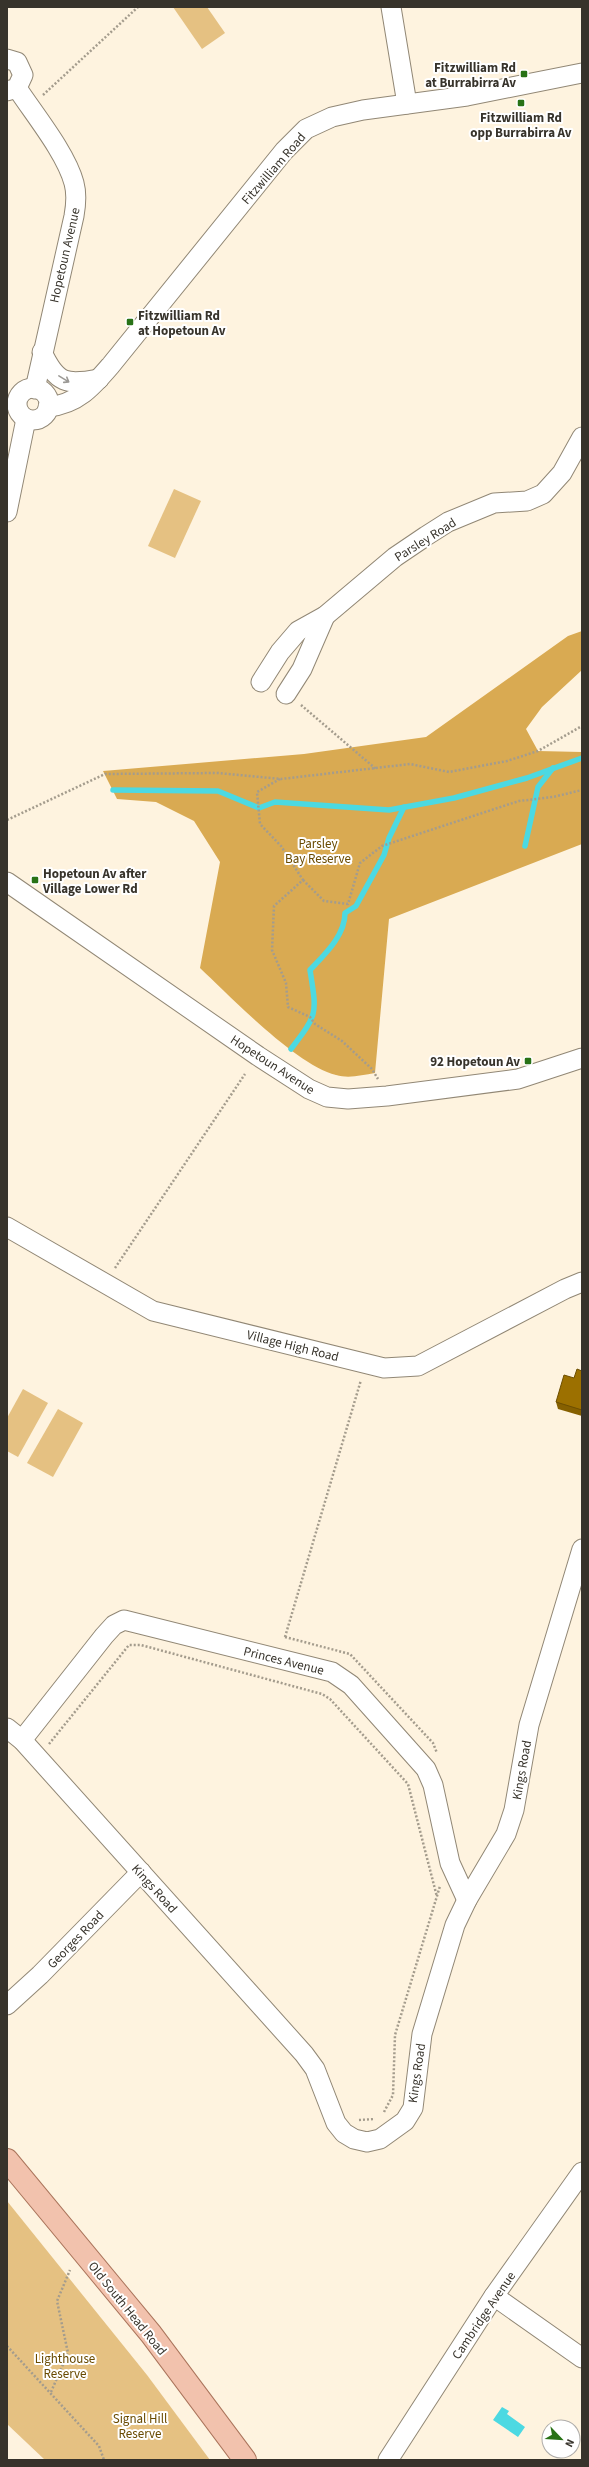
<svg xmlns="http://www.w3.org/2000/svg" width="589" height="2467" font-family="'Source Sans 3',sans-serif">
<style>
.green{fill:#e5c182}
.forest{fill:#d9aa52}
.water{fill:#4cd9e2}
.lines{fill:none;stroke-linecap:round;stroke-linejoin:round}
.stream{stroke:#4cd9e2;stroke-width:5.5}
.minor-casing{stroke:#918775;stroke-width:21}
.major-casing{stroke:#ab755c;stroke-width:24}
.path{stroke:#a49c8d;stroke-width:2.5;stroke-dasharray:2 2;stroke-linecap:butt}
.minor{stroke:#fff;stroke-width:19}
.major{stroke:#f2c2ad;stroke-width:22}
.wall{fill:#866000}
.building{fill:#9c7000;stroke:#6d4e00}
.oneway{stroke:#9b9995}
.poi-dot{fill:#287216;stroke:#fff;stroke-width:1.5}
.labels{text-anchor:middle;stroke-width:4;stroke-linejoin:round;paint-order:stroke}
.poi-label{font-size:13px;font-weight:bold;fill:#37332b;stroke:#fff;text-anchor:end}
.street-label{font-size:13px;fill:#37332b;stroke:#fff}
.park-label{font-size:13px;fill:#694a00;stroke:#fff}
</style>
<rect width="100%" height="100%" fill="#fef3df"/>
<g class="green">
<polygon points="173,7 207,7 225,33 202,49"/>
<polygon points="174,489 201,501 175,558 148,546"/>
<polygon points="23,1389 48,1403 18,1457 7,1451 7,1418"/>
<polygon points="58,1409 83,1423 53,1477 27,1463"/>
<polygon points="7,2201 147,2375 210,2460 45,2460 7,2424"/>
</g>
<path class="forest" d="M582 631V670L542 707 526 729 538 751 582 752V844L389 919 375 1073C362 1075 349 1079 336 1075 296 1065 231 997 200 968L220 862 194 821 156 802 117 799 103 771 304 754 426 737 568 636Z"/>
<polygon class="water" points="502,2407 509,2411 507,2414 525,2427 518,2437 493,2420"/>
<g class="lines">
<g class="stream">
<polyline points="113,790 218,791 259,808 275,802 389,810 454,798 527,778 582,758"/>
<polyline points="525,846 538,787 553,768"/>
<path d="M291 1049C318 1014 317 1014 310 970 324 955 345 936 345 913L356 906 384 855 389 838 404 807"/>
</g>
<defs>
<g id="minor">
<polyline points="391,7 407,104"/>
<polyline points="7,59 17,62 23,75 17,88 7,91"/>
<path d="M17 88C34 114 66 153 74 183 77 194 76 205 74 216L35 389"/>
<path d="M42 352C57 384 66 385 99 379"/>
<circle cx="33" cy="404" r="16"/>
<path d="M48 407C78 404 93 386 111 365L284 151 306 129 332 117 363 110 467 96 582 73"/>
<polyline points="7,512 26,419"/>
<polyline points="261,682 280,652 298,631 325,616 395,557 426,536 448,522 494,503 527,501 543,494 562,473 582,437"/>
<polyline points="286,694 302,669 325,616"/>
<polyline points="7,882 258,1056 309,1089 327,1097 348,1099 387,1096 518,1079 582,1058"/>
<polyline points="7,1227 153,1311 384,1368 418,1366 565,1289 582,1282"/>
<polyline points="7,1728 22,1740 304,2054 315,2069 336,2123 344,2133 354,2139 367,2142 380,2139 405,2121 413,2108 422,2034 455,1925 467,1900 506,1834 514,1810 529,1725 582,1549"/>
<polyline points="22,1740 104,1636 114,1625 124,1620 332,1672 351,1685 426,1769 433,1785 450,1863 467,1900"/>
<polyline points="7,2005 40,1975 141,1872"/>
<polyline points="494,2296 582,2358"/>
<polyline points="388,2460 494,2296 582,2172"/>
</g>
<polyline id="major" points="7,2160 151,2334 245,2460"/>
</defs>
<use href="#minor" class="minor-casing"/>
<use href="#major" class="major-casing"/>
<g class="path">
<polyline points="43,95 138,7"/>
<polyline points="301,705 376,769"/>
<polyline points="280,779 257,792 260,824 281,846 303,880 274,906 272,950 286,983 288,1007 310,1017 315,1024 342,1041 372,1069 378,1079"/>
<polyline points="7,820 105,774 218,773 281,779 410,764 449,772 507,761 538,751 582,726"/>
<polyline points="303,880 324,901 348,904 360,863 382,846 519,801 553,797 582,790"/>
<polyline points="115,1268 245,1074"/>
<polyline points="285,1637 350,1654 433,1743 437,1753"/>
<polyline points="285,1637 361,1380"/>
<polyline points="49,1744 129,1645 141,1645 322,1694 330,1699 408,1784 437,1897"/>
<polyline points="384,2112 393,2095 395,2035 440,1886"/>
<polyline points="359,2120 375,2119"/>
<polyline points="7,2346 99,2446 104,2460"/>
<polyline points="51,2392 68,2353 57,2301 70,2270"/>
</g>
<use href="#minor" class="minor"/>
<use href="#major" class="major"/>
</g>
<polygon class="wall" points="582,1371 582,1416 558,1409 556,1402 574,1378"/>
<polygon class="building" points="577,1369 582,1371 582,1410 556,1402 564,1375 574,1378"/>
<defs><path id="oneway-shaft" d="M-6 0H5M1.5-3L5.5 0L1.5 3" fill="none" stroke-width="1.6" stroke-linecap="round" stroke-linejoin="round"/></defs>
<use class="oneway" href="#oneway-shaft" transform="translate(64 379) rotate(31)"/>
<g class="poi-dot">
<rect x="520" y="70" width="8" height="8" rx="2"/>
<rect x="517" y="99" width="8" height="8" rx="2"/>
<rect x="126" y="318" width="8" height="8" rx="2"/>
<rect x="31" y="876" width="8" height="8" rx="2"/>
<rect x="524" y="1057" width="8" height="8" rx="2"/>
</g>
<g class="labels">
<g class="poi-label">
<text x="516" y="72">Fitzwilliam Rd<tspan x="516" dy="15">at Burrabirra Av</tspan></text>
<text x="521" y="122" text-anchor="middle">Fitzwilliam Rd<tspan x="521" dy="15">opp Burrabirra Av</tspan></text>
<text x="138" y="320" text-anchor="start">Fitzwilliam Rd<tspan x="138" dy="15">at Hopetoun Av</tspan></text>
<text x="43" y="878" text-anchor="start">Hopetoun Av after<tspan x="43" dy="15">Village Lower Rd</tspan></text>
<text x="520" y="1066">92 Hopetoun Av</text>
</g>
<g class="street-label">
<text transform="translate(273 168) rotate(-49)" y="5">Fitzwilliam Road</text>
<text transform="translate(64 255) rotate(-77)" y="5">Hopetoun Avenue</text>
<text transform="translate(425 539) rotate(-32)" y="5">Parsley Road</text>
<text transform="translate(273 1064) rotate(33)" y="5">Hopetoun Avenue</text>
<text transform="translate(293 1345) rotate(14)" y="5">Village High Road</text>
<text transform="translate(284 1660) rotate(14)" y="5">Princes Avenue</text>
<text transform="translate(521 1770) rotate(-80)" y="5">Kings Road</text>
<text transform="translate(155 1888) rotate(48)" y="5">Kings Road</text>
<text transform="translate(75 1939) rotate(-46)" y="5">Georges Road</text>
<text transform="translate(416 2073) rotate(-82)" y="5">Kings Road</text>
<text transform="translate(128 2308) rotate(51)" y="5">Old South Head Road</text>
<text transform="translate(483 2315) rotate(-56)" y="5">Cambridge Avenue</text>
</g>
<g class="park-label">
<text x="318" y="848">Parsley<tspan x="318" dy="15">Bay Reserve</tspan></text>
<text x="65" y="2363">Lighthouse<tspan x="65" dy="15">Reserve</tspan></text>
<text x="140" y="2423">Signal Hill<tspan x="140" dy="15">Reserve</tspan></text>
</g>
</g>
<rect width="589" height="2467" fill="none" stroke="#37332b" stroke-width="16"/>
<g transform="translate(561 2439) rotate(115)"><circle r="19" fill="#ffffff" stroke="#afadaa"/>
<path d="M0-3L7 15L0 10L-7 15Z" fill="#287216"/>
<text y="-6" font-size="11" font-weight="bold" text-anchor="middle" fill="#37332b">N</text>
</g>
</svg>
